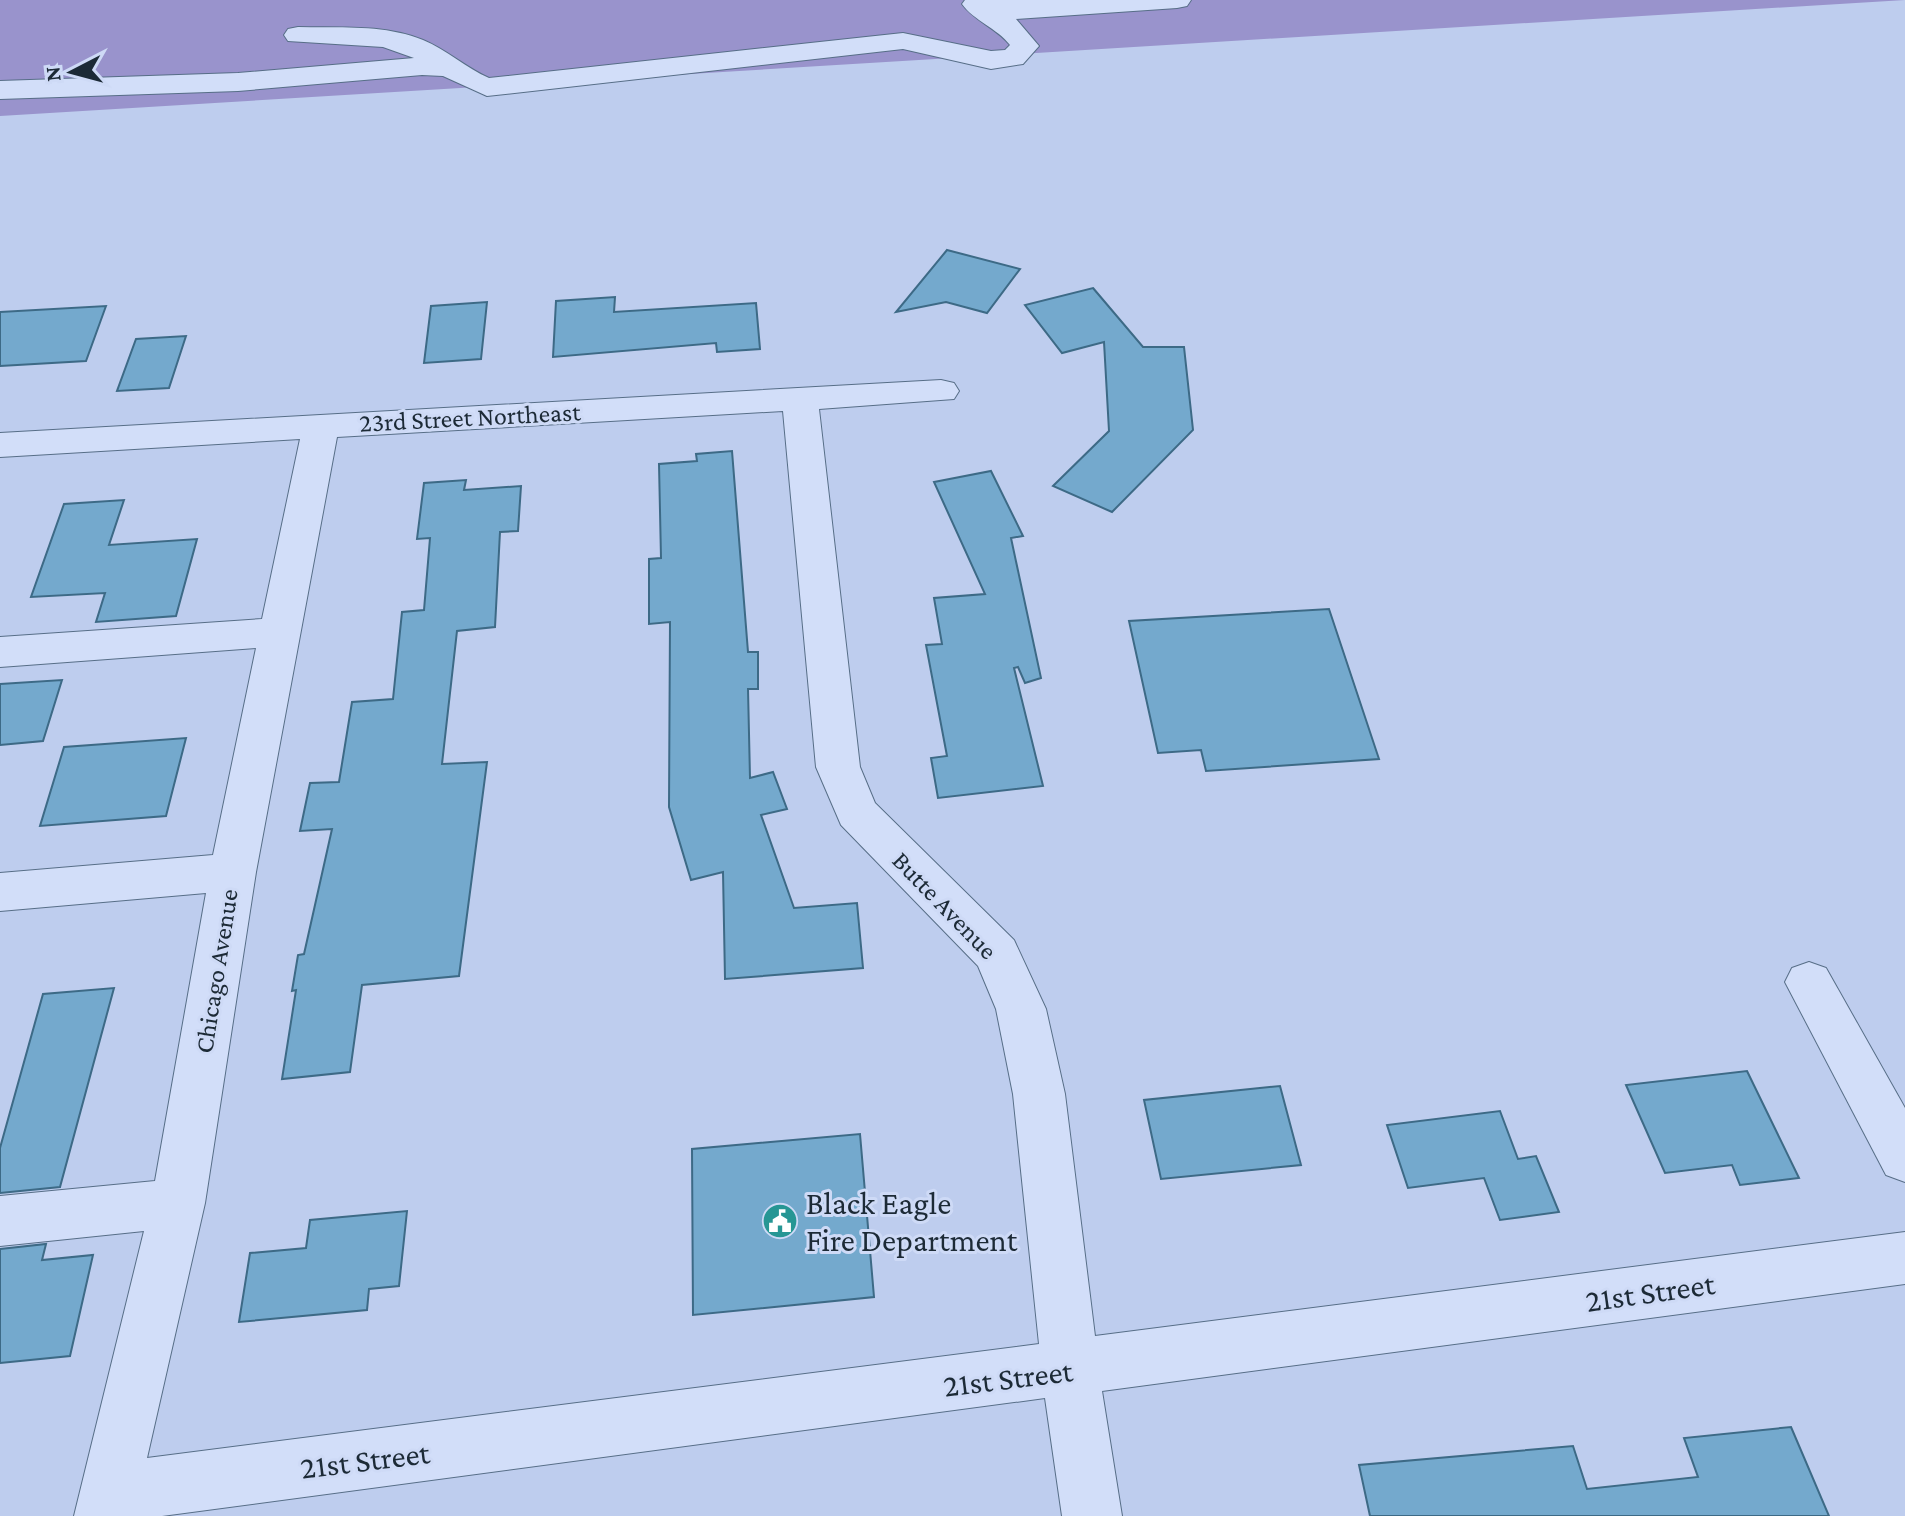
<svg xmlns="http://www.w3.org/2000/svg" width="1905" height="1516" font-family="'Crimson Pro',serif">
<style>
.green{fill:#9993cc}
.building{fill:#74a9cd;stroke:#3d6a86;stroke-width:2}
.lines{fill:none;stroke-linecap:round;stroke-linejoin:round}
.minor-casing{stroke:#576e87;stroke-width:2}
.minor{fill:#d2def9;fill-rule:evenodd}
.labels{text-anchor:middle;stroke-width:6;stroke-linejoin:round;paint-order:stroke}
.street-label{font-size:26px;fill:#1c2a36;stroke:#cedaf6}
.near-poi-label{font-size:32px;fill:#1c2a36;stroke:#cedaf6;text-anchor:start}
.near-street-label{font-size:32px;fill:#1c2a36;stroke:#cedaf6}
</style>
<rect width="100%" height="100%" fill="#becdee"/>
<polygon class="green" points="0,0 1905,0 0,116"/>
<g class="building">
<polygon points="947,250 1020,269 987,313 946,302 896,312"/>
<polygon points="1093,288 1143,347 1184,347 1193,430 1112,512 1053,486 1109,431 1104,342 1062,353 1025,305"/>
<polygon points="615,297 614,312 756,303 760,349 717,352 716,343 553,357 556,301"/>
<polygon points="487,302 481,359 424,363 431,306"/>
<polygon points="106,306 86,361 0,366 0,312"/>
<polygon points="186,336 169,388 117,391 136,339"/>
<polygon points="732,451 748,652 758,652 758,689 748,689 750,778 773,772 787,809 761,815 794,908 857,903 863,968 725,979 723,872 691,880 669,807 670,622 649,624 649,559 661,558 659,464 697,461 696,454"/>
<polygon points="991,471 1023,536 1011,538 1041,678 1025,683 1018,667 1014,668 1043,786 938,798 931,758 947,756 926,645 942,644 934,598 985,594 934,482"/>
<polygon points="466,480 464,490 521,486 518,531 500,532 495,627 457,631 442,764 487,762 459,976 362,985 350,1072 282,1079 296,990 292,991 298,955 304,954 332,829 300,831 310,783 339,782 352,702 393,699 402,612 424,610 430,538 417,539 424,483"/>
<polygon points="124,500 109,545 197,539 176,616 96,622 105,593 31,597 64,504"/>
<polygon points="1329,609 1379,759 1206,771 1201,750 1158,753 1129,621"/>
<polygon points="62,680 43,741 0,745 0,684"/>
<polygon points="186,738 166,816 40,826 64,747"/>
<polygon points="114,988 60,1187 0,1193 0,1148 43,994"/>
<polygon points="1747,1071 1799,1178 1740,1185 1732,1165 1665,1173 1626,1085"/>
<polygon points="1280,1086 1301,1165 1161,1179 1144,1100"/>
<polygon points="1500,1111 1518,1159 1536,1156 1559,1212 1500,1220 1484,1178 1408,1188 1387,1125"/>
<polygon points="860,1134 874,1297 693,1315 692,1149"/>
<polygon points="407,1211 399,1286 369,1289 367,1310 239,1322 250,1253 306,1248 310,1220"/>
<polygon points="46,1244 42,1260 93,1255 70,1356 0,1363 0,1249"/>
<polygon points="1791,1427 1829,1516 1370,1516 1359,1465 1573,1446 1587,1489 1698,1477 1684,1438"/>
</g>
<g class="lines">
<defs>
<g id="minor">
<path d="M965 0H1191L1187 6 1177 8 1016 19 1039 46 1023 64 991 69 903 49 487 96 443 76 422 75 238 91 0 99V81L238 73 414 58 383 47 288 41 284 35 288 29 298 27C340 28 384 24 423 40 447 50 466 68 489 78L903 33 991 51 1005 50 1010 45C997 28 974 21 962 4Z"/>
<path d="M941 380 954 383 959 391 954 399 819 409 860 767 875 803 1014 940 1046 1009 1065 1094 1095 1336 1905 1232V1284L1102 1391 1122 1516H1062L1045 1398 162 1516H74L144 1231 0 1246V1196L155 1181 206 893 0 911V873L213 855 256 648 0 667V637L262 619 300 439 0 457V433ZM783 411 816 767 841 825 978 966 996 1009 1013 1094 1039 1344 147 1458 205 1203 256 872 337 437Z"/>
<polygon points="1809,962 1826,968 1905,1108 1905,1182 1886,1175 1785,982 1792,968"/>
</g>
</defs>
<use href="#minor" class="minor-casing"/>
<use href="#minor" class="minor"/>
</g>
<defs>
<symbol id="civic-disc" viewBox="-11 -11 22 22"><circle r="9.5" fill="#269694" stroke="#cedaf6"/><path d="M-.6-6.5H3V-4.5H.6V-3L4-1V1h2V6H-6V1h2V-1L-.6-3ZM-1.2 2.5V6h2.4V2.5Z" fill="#fff"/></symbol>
</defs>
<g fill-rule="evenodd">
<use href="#civic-disc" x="760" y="1201" width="40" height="40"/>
</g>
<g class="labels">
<g class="street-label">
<text transform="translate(470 417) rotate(-3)" y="9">23rd Street Northeast</text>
<text transform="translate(945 905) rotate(46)" y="9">Butte Avenue</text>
<text transform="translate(216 971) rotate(-81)" y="9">Chicago Avenue</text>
</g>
<g class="near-poi-label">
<text x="806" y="1214">Black Eagle<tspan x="806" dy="37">Fire Department</tspan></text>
</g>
<g class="near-street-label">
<text transform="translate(1650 1292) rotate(-8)" y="11">21st Street</text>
<text transform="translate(1008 1378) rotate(-7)" y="11">21st Street</text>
<text transform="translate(365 1460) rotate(-7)" y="11">21st Street</text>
</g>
</g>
<g transform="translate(72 72) rotate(264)" stroke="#cedaf6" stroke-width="6" paint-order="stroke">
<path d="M0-6L14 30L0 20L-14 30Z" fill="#1c2a36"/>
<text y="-12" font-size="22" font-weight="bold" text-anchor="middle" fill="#1c2a36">N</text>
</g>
</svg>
